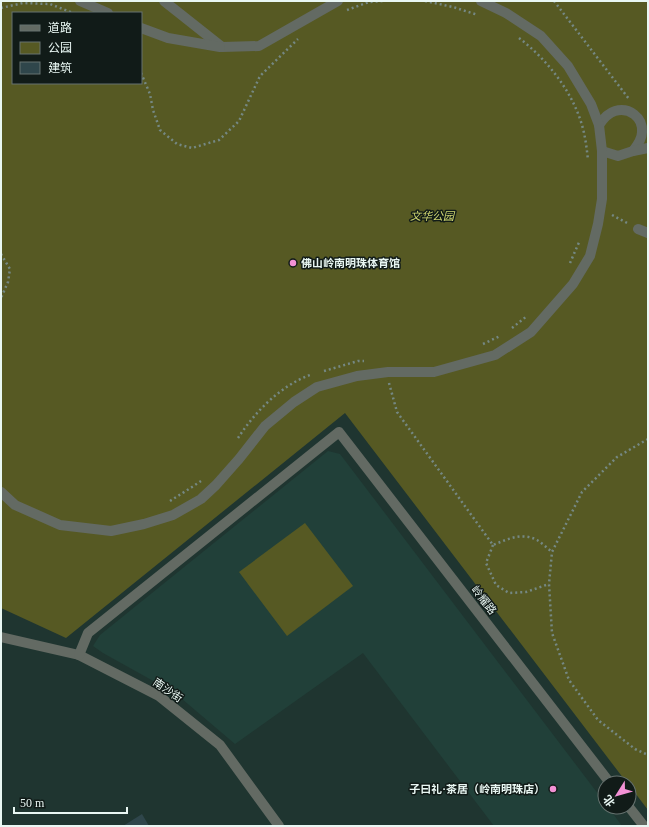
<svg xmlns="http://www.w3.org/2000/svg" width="649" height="827" font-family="'Times New Roman','Noto Sans SC',serif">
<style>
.built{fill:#214039}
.green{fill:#565923;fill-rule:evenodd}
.building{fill:#2f464b}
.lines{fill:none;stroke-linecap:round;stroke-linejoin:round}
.path{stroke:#758883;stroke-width:2.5;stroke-dasharray:2 3;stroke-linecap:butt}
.minor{stroke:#636a63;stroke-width:10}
.poi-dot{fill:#f391d5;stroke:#111b18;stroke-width:1.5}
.labels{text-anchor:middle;stroke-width:3;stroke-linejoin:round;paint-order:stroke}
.park-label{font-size:11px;font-style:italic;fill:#cfd670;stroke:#111b18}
.poi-label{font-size:11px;font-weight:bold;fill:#e9f7f3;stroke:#111b18;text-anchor:start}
.street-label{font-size:11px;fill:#e9f7f3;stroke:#111b18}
</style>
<rect width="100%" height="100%" fill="#1f3530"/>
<polygon class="built" points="328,451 340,454 605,803 605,807 608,807 622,826 494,826 363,653 235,744 175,693 103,653 93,646 100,635"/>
<g class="green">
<path d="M1 1H648V810L629 785V783H627L345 413 66 638 1 608ZM13 13H141V83H13Z"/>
<polygon points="305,523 353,586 287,636 239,572"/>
</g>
<polygon class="building" points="142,814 149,826 123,826"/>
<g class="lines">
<g class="path">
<polyline points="425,1 453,7 478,15"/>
<polyline points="554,1 629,99"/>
<polyline points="1,8 23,3 50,4 73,13"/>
<polyline points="347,10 369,2 383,1"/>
<path d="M519 38C549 61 576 96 584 133 586 142 587 151 588 160"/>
<polyline points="141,73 150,94 153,110 160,130 177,144 192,148 219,140 239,121 260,76 298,39"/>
<polyline points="612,215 629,224"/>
<polyline points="1,254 10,269 8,282 1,298"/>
<polyline points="570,263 580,240"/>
<polyline points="512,328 527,316"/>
<polyline points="483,344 500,336"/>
<polyline points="324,371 358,361 364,361"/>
<path d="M389 383 397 412 493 545C508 539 522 532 537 540 542 543 547 548 552 552"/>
<path d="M238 438C255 412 280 386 310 375"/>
<polyline points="648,439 617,457 582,492 552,552 549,584 552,633 569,680 598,720 635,749 648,755"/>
<polyline points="170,501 192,487 201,481"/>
<polyline points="493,545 486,563 496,585 509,593 526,592 549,584"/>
</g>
<g class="minor">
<polyline points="80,1 108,13"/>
<polyline points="164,1 222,47 259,46 338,1"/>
<polyline points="141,28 168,38 220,47"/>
<path d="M599 125C603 119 608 113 615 111 629 107 643 117 642 132 642 139 637 146 633 151"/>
<polyline points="602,151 618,156 633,151 648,148"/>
<polyline points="638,229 648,233"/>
<polyline points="1,492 15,505 60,525 111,531 144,524 173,515 201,499 216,485 239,459 265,426 294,402 317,387 357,376 388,372 434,372 495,355 531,332 573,284 590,256 598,224 602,199 602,151 599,125 591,104 568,66 541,36 506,13 481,1"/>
<polyline points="1,637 79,655 159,696 220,745 279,826"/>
<polyline points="79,655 88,633 339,432 610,783"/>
<polyline points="629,807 644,826"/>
</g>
</g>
<g class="poi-dot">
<circle cx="293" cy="263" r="4"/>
<circle cx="553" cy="789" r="4"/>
</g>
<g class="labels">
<g class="park-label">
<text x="432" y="220">文华公园</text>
</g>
<g class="poi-label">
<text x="301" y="267">佛山岭南明珠体育馆</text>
<text x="545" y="793" text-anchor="end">子曰礼·茶居（岭南明珠店）</text>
</g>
<g class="street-label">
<text transform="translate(484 600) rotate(52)" y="4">岭耀路</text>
<text transform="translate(168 690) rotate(34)" y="4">南沙街</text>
</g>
</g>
<rect width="649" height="827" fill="none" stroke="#e9f7f3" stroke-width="4"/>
<rect x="12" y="12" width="130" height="72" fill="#111b18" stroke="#677370"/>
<rect x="20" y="25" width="20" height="6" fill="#636a63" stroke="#677370"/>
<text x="48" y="32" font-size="12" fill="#e9f7f3">道路</text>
<rect x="20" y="42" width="20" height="12" fill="#565923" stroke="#677370"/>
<text x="48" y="52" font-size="12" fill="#e9f7f3">公园</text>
<rect x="20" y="62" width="20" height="12" fill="#2f464b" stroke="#677370"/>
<text x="48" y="72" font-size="12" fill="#e9f7f3">建筑</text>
<g transform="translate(617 795) rotate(233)"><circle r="19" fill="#111b18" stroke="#677370"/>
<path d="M0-3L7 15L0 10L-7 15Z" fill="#f391d5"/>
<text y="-6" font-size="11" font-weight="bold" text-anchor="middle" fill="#e9f7f3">北</text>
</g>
<path d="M14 807v6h113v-6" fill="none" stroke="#e9f7f3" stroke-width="2"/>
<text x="20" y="807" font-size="12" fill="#e9f7f3" stroke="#111b18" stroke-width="3" paint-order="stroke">50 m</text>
</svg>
